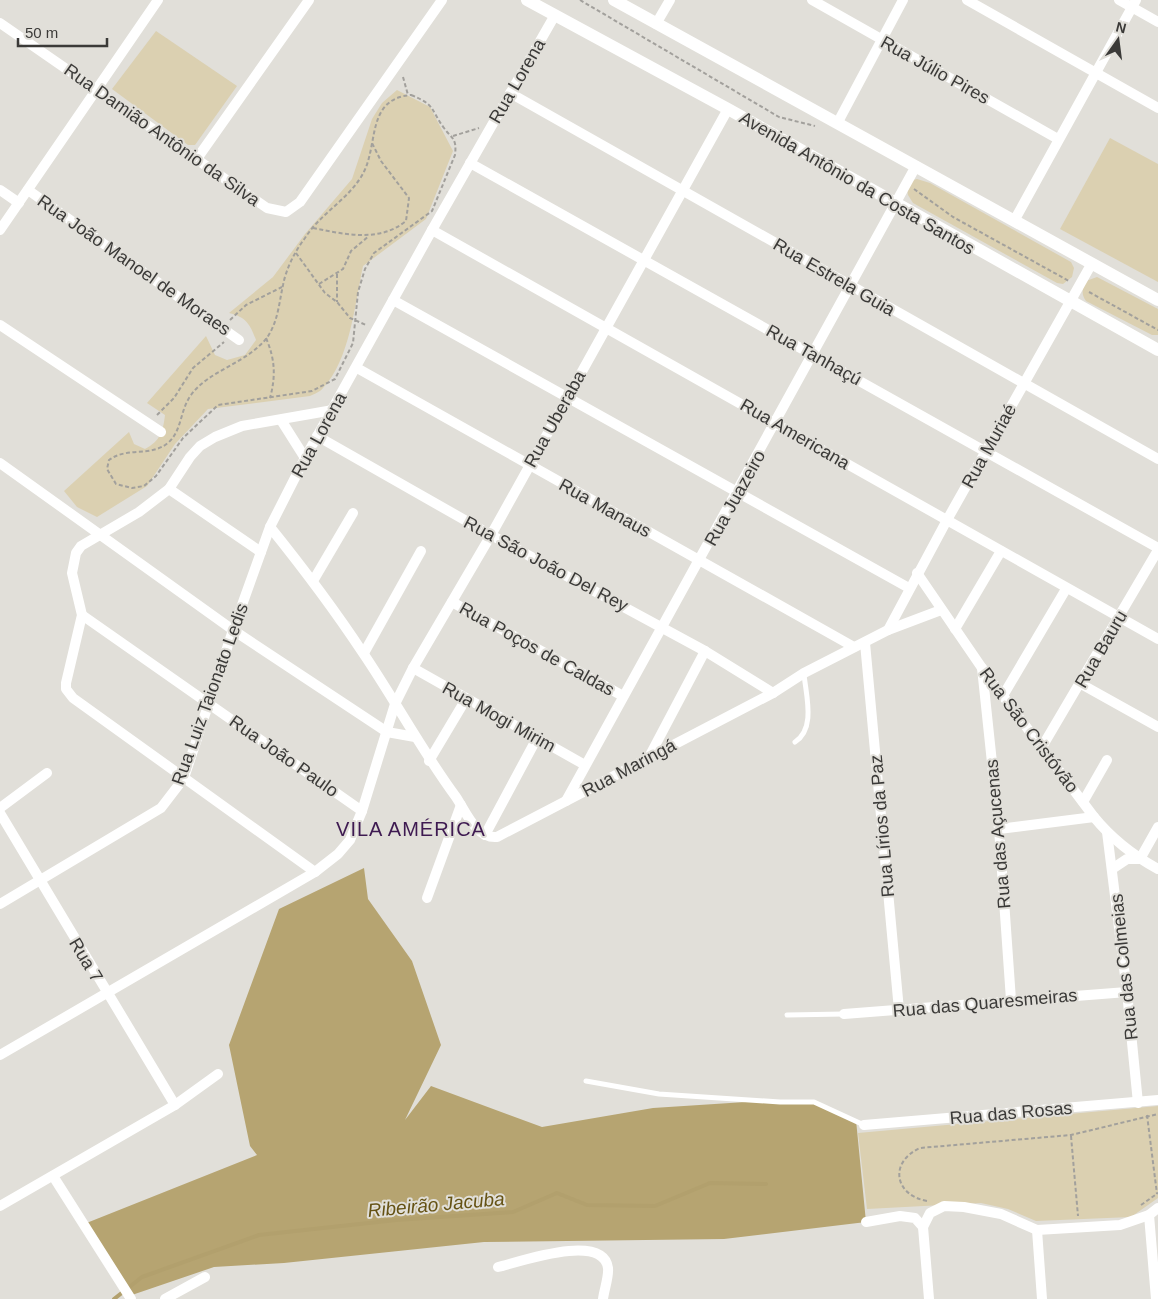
<svg xmlns="http://www.w3.org/2000/svg" width="1158" height="1299" font-family="Helvetica,sans-serif">
<style>
.green{fill:#dbd0b1}
.forest{fill:#b6a471}
.lines{fill:none;stroke-linecap:round;stroke-linejoin:round}
.stream{stroke:#b2a06d;stroke-width:4}
.path{stroke:#a2a09c;stroke-width:2;stroke-dasharray:4 2.5;stroke-linecap:butt}
.service{stroke:#fff;stroke-width:5}
.minor{stroke:#fff;stroke-width:10}
.tertiary{stroke:#fff;stroke-width:12}
.labels{text-anchor:middle;stroke-width:4;stroke-linejoin:round;paint-order:stroke}
.street-label{font-size:18px;fill:#3b3a38;stroke:#e1dfd9}
.water-label{font-size:19px;font-style:italic;fill:#655214;stroke:#e1dfd9}
.quarter-label{font-size:20px;letter-spacing:1px;fill:#3e1a51;stroke:#e1dfd9}
</style>
<rect width="100%" height="100%" fill="#e1dfd9"/>
<g class="green">
<polygon points="156,31 237,86 195,145 188,145 112,89"/>
<path d="M397 90 430 107 453 151 426 219 363 266C355 303 350 360 323 388 320 392 314 394 310 396L208 409 175 444 147 486 97 517 77 507 64 491 129 432 134 444 145 449C160 441 163 432 165 415L147 403 206 336 215 355 227 360 245 355 256 340C250 324 246 317 229 313L273 277 305 234 352 179 372 119 382 103Z"/>
<polygon points="1110,138 1158,164 1158,282 1060,229"/>
<polygon points="917,179 930,183 1071,262 1074,268 1072,277 1063,284 1057,283 913,203 908,195 907,189 913,180"/>
<path d="M1097 277 1158 309V335H1152L1086 301C1081 294 1082 289 1086 281Z"/>
<polygon points="1158,1106 1158,1198 1131,1217 1036,1221 1008,1209 981,1203 867,1209 858,1133"/>
</g>
<polygon class="forest" points="364,868 368,899 412,961 441,1045 405,1120 431,1086 542,1127 653,1108 761,1101 814,1102 856,1120 866,1222 724,1239 484,1242 284,1263 214,1267 129,1296 84,1224 257,1155 250,1146 229,1045 279,909"/>
<g class="lines">
<polyline class="stream" points="114,1299 142,1277 259,1235 396,1220 513,1212 557,1193 587,1205 655,1206 710,1183 766,1184"/>
<g class="path">
<polyline points="580,0 779,117 815,126"/>
<polyline points="403,77 408,95"/>
<path d="M411 95C436 105 430 109 444 128 452 139 457 138 455 155L432 211 374 253 365 269 358 292 353 343 335 379 312 391 218 405 183 438 156 476 144 486 132 488 116 484 107 469 109 460C128 446 151 458 169 442 182 430 180 410 191 395 208 371 245 364 266 339 278 323 279 303 283 285 286 269 295 251 305 238 320 214 346 201 361 177 380 148 364 99 411 95Z"/>
<polyline points="453,136 479,128"/>
<polyline points="914,189 953,217 1069,281"/>
<path d="M313 228C344 234 379 243 406 221L409 198 381 161 372 143"/>
<polyline points="296,253 325,293 337,302 350,318 366,325"/>
<polyline points="337,274 337,302"/>
<polyline points="319,284 343,269 351,251 369,236"/>
<polyline points="1089,292 1158,330"/>
<polyline points="230,320 246,305 282,287"/>
<path d="M266 338C275 359 276 376 270 398"/>
<polyline points="157,415 174,398 193,368 224,342"/>
<polyline points="1147,1115 1157,1194"/>
<polyline points="1071,1136 1078,1216"/>
<path d="M927 1201C894 1195 889 1162 920 1148L1071 1135 1158 1114"/>
<polyline points="1141,1205 1158,1193"/>
</g>
<g class="service">
<path d="M795 742C816 728 806 696 804 674"/>
<polyline points="787,1015 844,1014"/>
<polyline points="586,1081 659,1094 780,1102 814,1102 864,1125"/>
</g>
<g class="minor">
<polyline points="812,0 1058,139"/>
<polyline points="967,0 1158,108"/>
<polyline points="1119,0 1158,22"/>
<polyline points="0,23 267,208 286,212 300,202 442,0"/>
<polyline points="656,24 670,0"/>
<polyline points="510,93 1158,459"/>
<polyline points="838,122 903,0"/>
<polyline points="196,160 309,0"/>
<polyline points="470,163 1158,548"/>
<polyline points="0,190 19,203"/>
<polyline points="28,190 239,340"/>
<polyline points="1014,221 1136,0"/>
<polyline points="0,230 158,0"/>
<polyline points="432,230 1158,639"/>
<polyline points="393,300 909,588"/>
<polyline points="0,325 161,432"/>
<polyline points="357,368 854,647"/>
<polyline points="281,420 305,458"/>
<polyline points="317,436 491,535 705,651 773,693"/>
<polyline points="0,463 233,630 387,732 415,737"/>
<polyline points="169,489 261,552"/>
<path d="M270 527C303 568 334 609 363 653 395 700 422 751 456 797 466 812 476 839 497 837L773 693 804 673 888 630 947 520 1092 263"/>
<path d="M917 573 982 668 1094 817C1112 839 1134 856 1158 869"/>
<polyline points="313,581 353,513"/>
<polyline points="452,602 623,696"/>
<polyline points="82,615 362,811"/>
<polyline points="955,629 1001,551"/>
<polyline points="888,630 941,610"/>
<polyline points="865,643 899,1010"/>
<polyline points="364,653 421,551"/>
<polyline points="413,668 585,765"/>
<polyline points="982,668 999,829 1011,1000"/>
<polyline points="1081,684 1158,727"/>
<polyline points="1004,694 1066,589"/>
<polyline points="1042,747 1158,550"/>
<polyline points="649,757 705,651"/>
<polyline points="429,761 466,699"/>
<polyline points="566,801 916,166"/>
<polyline points="1083,802 1107,760"/>
<polyline points="0,808 47,773"/>
<polyline points="0,813 175,1105"/>
<polyline points="999,829 1094,817"/>
<polyline points="1107,832 1127,992 1138,1103"/>
<polyline points="485,835 537,738"/>
<polyline points="1140,859 1158,827"/>
<polyline points="1112,869 1127,859 1140,859"/>
<polyline points="315,872 73,698 66,689 66,683 82,615 72,573 76,553 81,546 139,512 169,489 190,457 200,446 215,437 242,426 333,410"/>
<polyline points="427,898 461,805"/>
<polyline points="0,904 161,808 184,778 233,630 270,527 305,458 432,230 555,15"/>
<polyline points="844,1014 1127,992"/>
<polyline points="0,1055 315,872 338,854 350,840 362,811 395,704 413,668 491,535 728,109"/>
<polyline points="864,1125 1158,1100"/>
<polyline points="53,1176 131,1299"/>
<polyline points="0,1206 175,1105 218,1074"/>
<polyline points="1149,1215 1156,1299"/>
<polyline points="866,1222 900,1216 915,1218 923,1227"/>
<polyline points="1037,1230 1042,1299"/>
<path d="M498 1267C519 1262 603 1232 608 1268 609 1277 604 1290 603 1299"/>
<polyline points="165,1299 205,1277"/>
<polyline points="929,1299 923,1227 930,1213 944,1206 964,1207 1001,1214 1037,1230 1120,1225 1149,1215 1158,1208"/>
</g>
<g class="tertiary">
<polyline points="527,0 728,109 1158,350"/>
<polyline points="614,0 1158,300"/>
</g>
</g>
<g class="labels">
<g class="street-label">
<text transform="translate(935 70) rotate(29)" y="6">Rua Júlio Pires</text>
<text transform="translate(517 81) rotate(-60)" y="6">Rua Lorena</text>
<text transform="translate(162 135) rotate(35)" y="6">Rua Damião Antônio da Silva</text>
<text transform="translate(857 183) rotate(30)" y="6">Avenida Antônio da Costa Santos</text>
<text transform="translate(134 265) rotate(35)" y="6">Rua João Manoel de Moraes</text>
<text transform="translate(834 277) rotate(30)" y="6">Rua Estrela Guia</text>
<text transform="translate(814 355) rotate(29)" y="6">Rua Tanhaçú</text>
<text transform="translate(555 419) rotate(-61)" y="6">Rua Uberaba</text>
<text transform="translate(795 434) rotate(30)" y="6">Rua Americana</text>
<text transform="translate(319 435) rotate(-61)" y="6">Rua Lorena</text>
<text transform="translate(989 446) rotate(-61)" y="6">Rua Muriaé</text>
<text transform="translate(735 498) rotate(-61)" y="6">Rua Juazeiro</text>
<text transform="translate(605 508) rotate(29)" y="6">Rua Manaus</text>
<text transform="translate(546 564) rotate(28)" y="6">Rua São João Del Rey</text>
<text transform="translate(537 649) rotate(29)" y="6">Rua Poços de Caldas</text>
<text transform="translate(1101 649) rotate(-60)" y="6">Rua Bauru</text>
<text transform="translate(210 694) rotate(-70)" y="6">Rua Luiz Taionato Ledis</text>
<text transform="translate(499 717) rotate(29)" y="6">Rua Mogi Mirim</text>
<text transform="translate(1029 730) rotate(53)" y="6">Rua São Cristóvão</text>
<text transform="translate(284 756) rotate(35)" y="6">Rua João Paulo</text>
<text transform="translate(629 768) rotate(-28)" y="6">Rua Maringá</text>
<text transform="translate(882 826) rotate(-95)" y="6">Rua Lírios da Paz</text>
<text transform="translate(998 834) rotate(-95)" y="6">Rua das Açucenas</text>
<text transform="translate(86 960) rotate(59)" y="6">Rua 7</text>
<text transform="translate(1124 967) rotate(-96)" y="6">Rua das Colmeias</text>
<text transform="translate(985 1003) rotate(-5)" y="6">Rua das Quaresmeiras</text>
<text transform="translate(1011 1113) rotate(-5)" y="6">Rua das Rosas</text>
</g>
<g class="water-label">
<text transform="translate(436 1204) rotate(-5)" y="7">Ribeirão Jacuba</text>
</g>
<g class="quarter-label">
<text x="411" y="836">VILA AMÉRICA</text>
</g>
</g>
<g transform="translate(1118 40) rotate(14)" stroke="#e1dfd9" stroke-width="4" paint-order="stroke">
<path d="M0-4L9 19L0 12L-9 19Z" fill="#3b3a38"/>
<text y="-8" font-size="14" font-weight="bold" text-anchor="middle" fill="#3b3a38">N</text>
</g>
<path d="M18 38v8h89v-8" fill="none" stroke="#3b3a38" stroke-width="2.5"/>
<text x="25" y="38" font-size="15" fill="#3b3a38" stroke="#e1dfd9" stroke-width="4" paint-order="stroke">50 m</text>
</svg>
